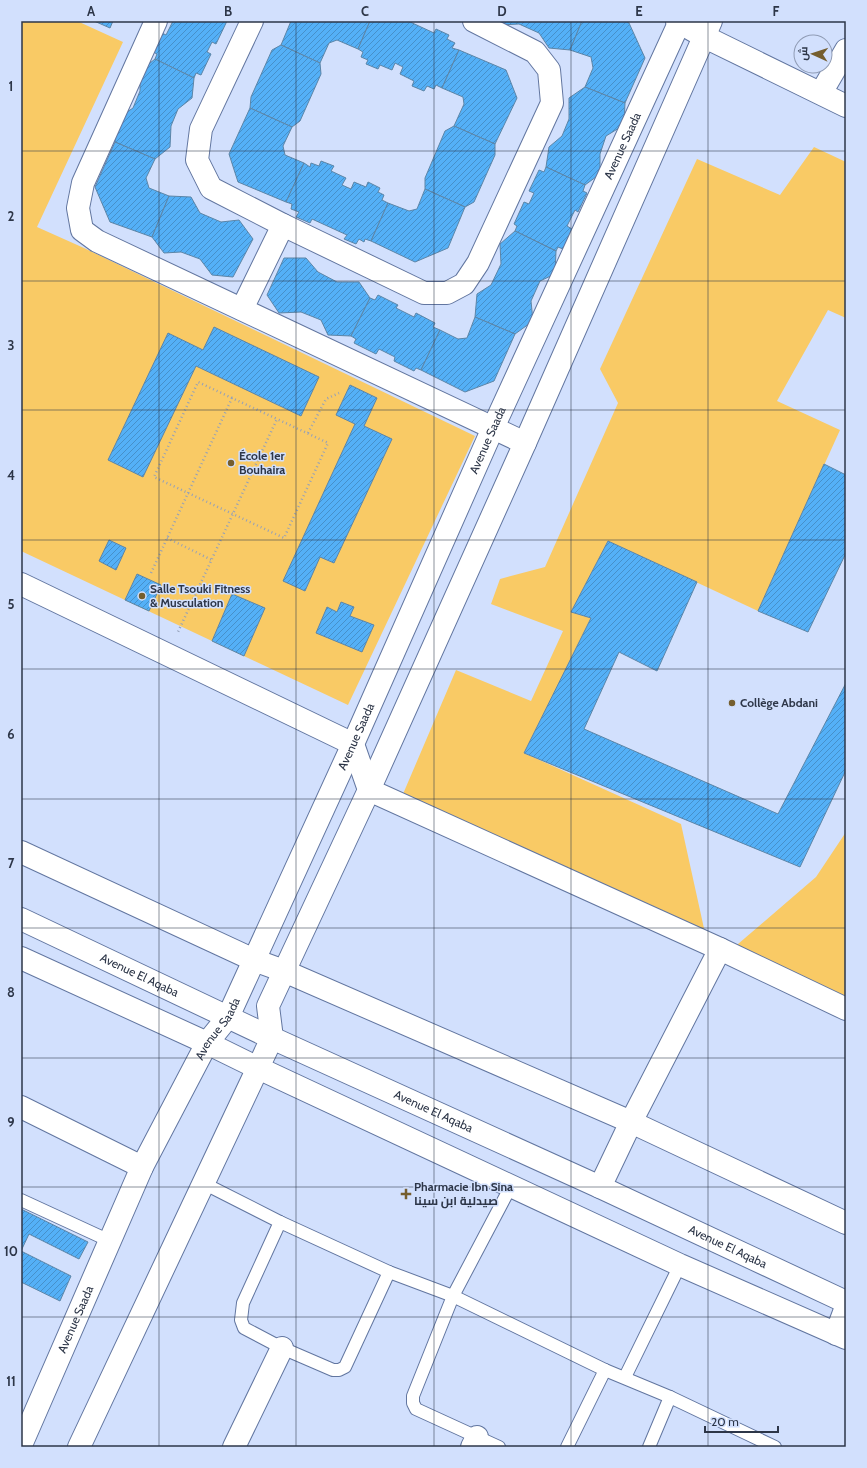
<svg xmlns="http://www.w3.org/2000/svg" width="867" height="1468" font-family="Cabin,Cairo,sans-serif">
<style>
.green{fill:#f9ca65}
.building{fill:url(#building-hatch);stroke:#5c85a7}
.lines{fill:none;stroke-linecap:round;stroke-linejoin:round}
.lane-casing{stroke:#6276a0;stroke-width:14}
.street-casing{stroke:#6276a0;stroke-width:24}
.secondary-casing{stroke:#6276a0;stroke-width:24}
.path{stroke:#94a0b9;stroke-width:2.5;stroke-dasharray:1 3;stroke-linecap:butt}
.lane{stroke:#fff;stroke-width:12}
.street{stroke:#fff;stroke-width:22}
.secondary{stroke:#fff;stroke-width:22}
.grid{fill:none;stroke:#2d3648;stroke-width:1;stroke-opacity:0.55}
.poi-dot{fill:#755e2e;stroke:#d2e0fd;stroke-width:1.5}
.labels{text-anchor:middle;stroke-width:3;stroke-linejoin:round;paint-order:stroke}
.street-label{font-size:12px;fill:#2d3648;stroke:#d2e0fd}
.poi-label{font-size:12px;font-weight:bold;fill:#2d3648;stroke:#d2e0fd;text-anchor:start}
.neatline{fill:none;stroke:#2d3648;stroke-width:1.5}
.grid-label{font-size:13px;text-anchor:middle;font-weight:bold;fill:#2d3648}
</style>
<defs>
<pattern id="building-hatch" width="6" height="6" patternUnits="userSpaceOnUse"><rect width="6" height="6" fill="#54b0f7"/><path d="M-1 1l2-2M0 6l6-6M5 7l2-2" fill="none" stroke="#4690ca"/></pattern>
</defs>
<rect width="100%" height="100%" fill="#d2e0fd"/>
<g class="green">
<polygon points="21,21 77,21 123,42 37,227 84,248 475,436 348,705 21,551"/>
<polygon points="814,147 846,162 846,318 828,310 777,401 840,430 758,611 608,541 571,612 591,618 524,753 681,824 705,933 400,801 456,670 531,701 563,631 491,604 500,579 545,567 618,403 600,369 697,159 780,195"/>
<polygon points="846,832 846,1004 731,950 816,877"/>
</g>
<g class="building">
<polygon points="94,21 113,21 110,28"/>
<polygon points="173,21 227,21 216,44 212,42 207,52 211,54 201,75 196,73 194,78 155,59 157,54 153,52 162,33 166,35"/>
<polygon points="291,21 370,21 358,49 337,40 329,43 320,63 281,45"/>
<polygon points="370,21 408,21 434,33 436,29 449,35 447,39 455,43 452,48 459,50 442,88 436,85 434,89 427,86 424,91 412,86 414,81 400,74 403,67 395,63 392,70 380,65 378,69 366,64 368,60 361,57 363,52 358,49"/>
<polygon points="497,21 582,21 570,50 549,48 539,33 519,24 500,25"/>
<polygon points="582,21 625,21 629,23 645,58 625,103 585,87 593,68 591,57 570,50"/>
<polygon points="281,45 320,63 321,74 300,121 292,127 250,108 251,97 272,50"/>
<polygon points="459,50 506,70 517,98 495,144 454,126 464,104 463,97 442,88"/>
<polygon points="155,59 194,78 192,98 178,109 171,126 170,147 155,159 115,142 115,120 133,108 140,91 140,71"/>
<polygon points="585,87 625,103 624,125 606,136 600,154 600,174 585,185 546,167 549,147 562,136 569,119 569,98"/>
<polygon points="250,108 292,127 283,146 285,155 304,163 286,202 238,182 229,154"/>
<polygon points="454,126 495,144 495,155 474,202 465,207 425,189 425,178 445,131"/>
<polygon points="115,142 155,159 146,178 149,188 169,196 152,237 110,222 95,187"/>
<polygon points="321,161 334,166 331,171 346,178 342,185 351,189 354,182 366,187 368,182 380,188 378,192 384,195 382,200 388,203 371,241 365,239 364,242 359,239 356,244 344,239 347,235 312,219 310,223 296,217 299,212 291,209 292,204 286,202 304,163 310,167 311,163 319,166"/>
<polygon points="546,167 585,185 583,191 587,193 578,212 575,210 567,226 572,229 563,249 558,247 556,251 515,231 517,226 514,224 524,202 529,204 534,193 529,191 539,170 544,172"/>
<polygon points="425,189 465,207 448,248 415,262 371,241 388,203 409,211 417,209"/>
<polygon points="169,196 191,197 200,213 221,222 239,220 253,239 233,277 212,275 200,259 181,252 164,253 152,237"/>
<polygon points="515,231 556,251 555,274 540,281 531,301 533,321 515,334 475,317 477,294 491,285 501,264 500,244"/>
<polygon points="284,258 306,258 318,272 337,282 359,282 370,298 351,336 328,335 321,320 301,312 279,313 267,295"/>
<polygon points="378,295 398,305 396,308 414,317 416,313 435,323 433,327 440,330 421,370 416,368 414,371 394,361 395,357 379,349 376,354 354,343 356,339 351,336 370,298 375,300"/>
<polygon points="475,317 515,334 494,381 465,392 421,370 440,330 458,339 467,338"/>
<polygon points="214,327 319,377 301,416 196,366 143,477 108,460 168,333 203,350"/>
<polygon points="350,385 377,398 364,426 392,439 334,563 320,557 305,591 283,581 355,424 336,415"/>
<polygon points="824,464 846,475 846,553 808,632 758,611"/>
<polygon points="109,540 126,548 116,570 99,561"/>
<polygon points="608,541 697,582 657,671 619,652 584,729 778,814 846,683 846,770 800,867 524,753 591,618 571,612"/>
<polygon points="137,574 161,585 149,611 125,600"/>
<polygon points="232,594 265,608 244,656 212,641"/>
<polygon points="341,602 354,607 350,616 374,625 362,652 316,633 327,607 337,612"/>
<polygon points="21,1209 88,1242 79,1259 29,1234 21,1251"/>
<polygon points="21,1251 71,1276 60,1301 21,1282"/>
</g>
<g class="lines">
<defs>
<g id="lane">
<polyline points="203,1183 280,1222 389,1272 453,1296 605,1370 670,1397 775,1447"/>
<polyline points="21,1200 110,1241"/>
<polyline points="280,1222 243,1303 241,1320 244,1328 282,1348 333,1370 339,1370 345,1367 389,1272"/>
<polyline points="625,1377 680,1265"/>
<polyline points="499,1447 416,1409 413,1403 413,1396 453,1296 511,1186"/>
<polyline points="567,1447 605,1370"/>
<polyline points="649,1447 670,1397"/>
</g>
<g id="street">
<polyline points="156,21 83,183 78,208 82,230 97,241 525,443"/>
<polyline points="677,21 703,36 846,106"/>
<polyline points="821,93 846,50"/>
<polyline points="283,225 424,293 447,293 464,284 478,263 552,103 549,70 535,52 474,21"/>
<polyline points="242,309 283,225 211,188 197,160 201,129 252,21"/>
<polyline points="21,584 353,744 369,790 720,949 846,1009"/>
<polyline points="21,852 254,960 284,971 631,1122 846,1223"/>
<polyline points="21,1107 142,1167"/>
<polyline points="600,1187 631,1122 720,949"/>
<polyline points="836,1334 846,1307"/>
<polyline points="234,1447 282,1348"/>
<polyline points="472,1447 477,1437"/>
</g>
<g id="secondary">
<path id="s1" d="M21 919 272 1038 600 1187 846 1302"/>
<polyline points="21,958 207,1043 258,1068 680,1265 846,1338"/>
<path id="s2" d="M21 1445 142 1167 207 1043 228 1017 353 744 493 428 680 21"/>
<polyline points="79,1447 272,1038 268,1006 369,790 525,443 711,21"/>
</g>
</defs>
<use href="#lane" class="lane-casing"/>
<use href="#street" class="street-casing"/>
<use href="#secondary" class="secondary-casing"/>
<g class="path">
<polyline points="232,398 198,382 154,477 284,538 328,443 277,419"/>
<polyline points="308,433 326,399 339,393"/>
<polyline points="167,538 212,560"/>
<polyline points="151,573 232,398 277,419 177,634"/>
</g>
<use href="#lane" class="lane"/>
<use href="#street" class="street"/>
<use href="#secondary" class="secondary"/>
</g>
<path class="grid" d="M159 21V1447M296 21V1447M434 21V1447M571 21V1447M708 21V1447M21 151H846M21 281H846M21 410H846M21 540H846M21 669H846M21 799H846M21 928H846M21 1058H846M21 1187H846M21 1317H846"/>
<g class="poi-dot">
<circle cx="231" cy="463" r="4"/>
<circle cx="142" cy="596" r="4"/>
<circle cx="732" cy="703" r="4"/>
<path d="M404 1188h4v4h4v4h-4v4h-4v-4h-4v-4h4z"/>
</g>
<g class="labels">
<g class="street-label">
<text dy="4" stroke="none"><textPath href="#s2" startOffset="1433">Avenue Saada</textPath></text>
<text dy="4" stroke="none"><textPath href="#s2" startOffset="1109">Avenue Saada</textPath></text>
<text dy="4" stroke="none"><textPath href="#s2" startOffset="785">Avenue Saada</textPath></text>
<text dy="4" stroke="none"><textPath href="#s1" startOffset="131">Avenue El Aqaba</textPath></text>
<text dy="4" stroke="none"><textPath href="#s2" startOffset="461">Avenue Saada</textPath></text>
<text dy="4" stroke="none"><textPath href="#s1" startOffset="455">Avenue El Aqaba</textPath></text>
<text dy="4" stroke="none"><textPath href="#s1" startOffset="779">Avenue El Aqaba</textPath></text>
<text dy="4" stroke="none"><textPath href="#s2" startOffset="137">Avenue Saada</textPath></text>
</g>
<g class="poi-label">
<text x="239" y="460">École 1er<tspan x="239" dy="14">Bouhaira</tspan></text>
<text x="150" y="593">Salle Tsouki Fitness<tspan x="150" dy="14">&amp; Musculation</tspan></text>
<text x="740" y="707">Collège Abdani</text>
<text x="414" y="1191">Pharmacie Ibn Sina<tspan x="414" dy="14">صيدلية ابن سينا</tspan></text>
</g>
</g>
<rect width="867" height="1468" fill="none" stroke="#d2e0fd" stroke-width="44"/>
<g transform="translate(813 54) rotate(273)"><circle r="19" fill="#d2e0fd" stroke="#909cb5"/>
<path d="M0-3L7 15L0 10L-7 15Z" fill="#755e2e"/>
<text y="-6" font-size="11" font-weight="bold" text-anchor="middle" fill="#2d3648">ش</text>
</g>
<path d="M705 1426v6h73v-6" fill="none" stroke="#2d3648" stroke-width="2"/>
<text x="711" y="1426" font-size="12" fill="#2d3648" stroke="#d2e0fd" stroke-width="3" paint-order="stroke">20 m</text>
<rect x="22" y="22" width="823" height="1424" class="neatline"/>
<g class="grid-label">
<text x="91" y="16">A</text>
<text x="228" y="16">B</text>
<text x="365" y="16">C</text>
<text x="502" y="16">D</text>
<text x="639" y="16">E</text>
<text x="776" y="16">F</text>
<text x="11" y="91">1</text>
<text x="11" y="221">2</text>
<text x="11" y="350">3</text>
<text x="11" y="480">4</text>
<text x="11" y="609">5</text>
<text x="11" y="739">6</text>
<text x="11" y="868">7</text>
<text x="11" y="997">8</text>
<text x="11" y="1127">9</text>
<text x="11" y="1256">10</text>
<text x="11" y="1386">11</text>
</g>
</svg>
